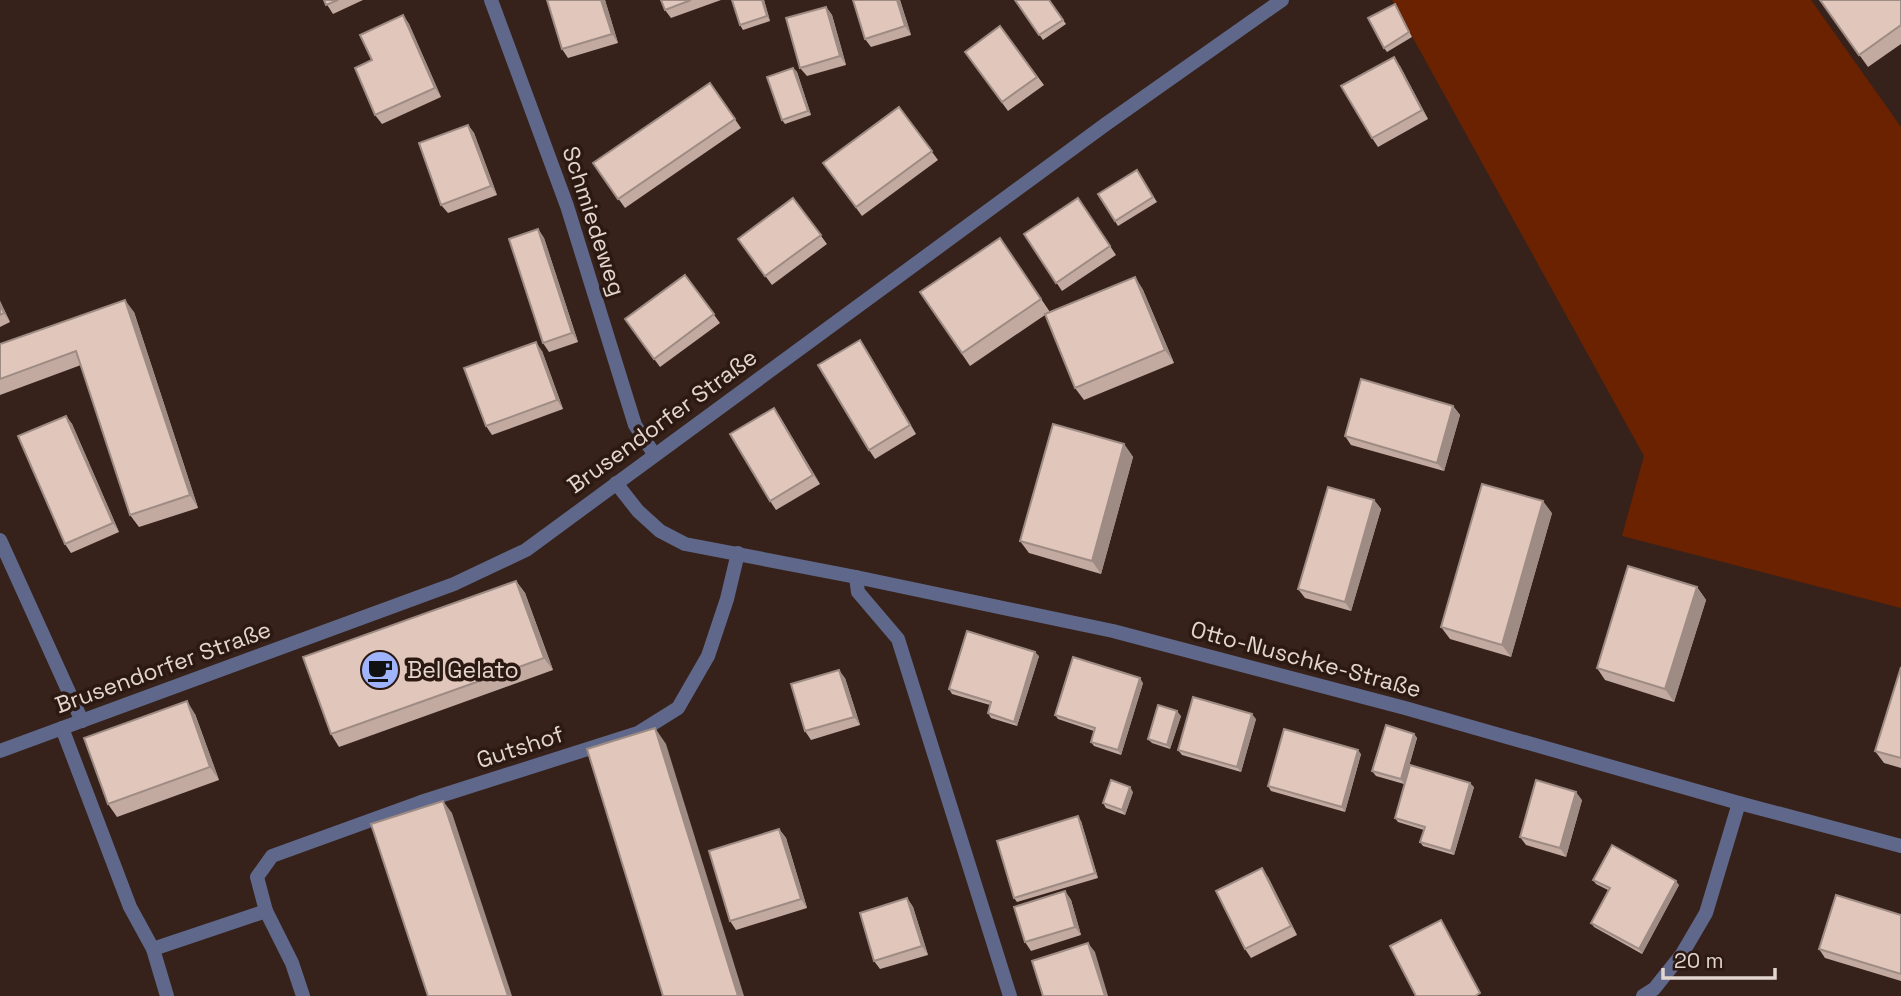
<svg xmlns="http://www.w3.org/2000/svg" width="1901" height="996" font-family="'Space Grotesk',sans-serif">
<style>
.green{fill:#6a2200}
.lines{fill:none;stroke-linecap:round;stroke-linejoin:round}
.service{stroke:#5f688a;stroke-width:14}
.minor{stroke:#5f688a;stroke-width:14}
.wall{fill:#c2aaa1}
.shaded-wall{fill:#9e8b83}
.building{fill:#e1c6bb;stroke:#9e8b83;stroke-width:2}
.labels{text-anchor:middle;stroke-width:7;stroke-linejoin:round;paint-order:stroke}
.street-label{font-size:23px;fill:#e3d5d0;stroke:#2c1911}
.poi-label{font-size:23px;fill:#e3d5d0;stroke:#2c1911;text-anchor:start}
</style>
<rect width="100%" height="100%" fill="#36221b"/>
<polygon class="green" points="1392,0 1811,0 1901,127 1901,608 1622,536 1644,456"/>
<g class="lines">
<polyline class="service" points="491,0 567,206 635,425 654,454"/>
<g class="minor">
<polyline points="616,483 638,511 660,531 685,544 856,577 1113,631 1405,708 1739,803 1901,846"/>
<polyline points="0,540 82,721"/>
<polyline points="856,577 858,592 898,639 1010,996"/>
<polyline points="62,728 130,907 153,949 167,996"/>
<polyline points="0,751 454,584 526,550 1106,124 1282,0"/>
<polyline points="266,911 292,963 303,996"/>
<polyline points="153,949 266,911 257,877 272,856 421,802 638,733 678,708 708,656 727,599 738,553"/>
<polyline points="1643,996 1654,989 1682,954 1706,913 1739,803"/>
</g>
</g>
<g class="wall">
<polygon points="324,0 363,0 333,14"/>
<polygon points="605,0 618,43 568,58 562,49"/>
<polygon points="661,0 721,0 671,18 665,10"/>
<polygon points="732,0 764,0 770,21 743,30 740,25"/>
<polygon points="853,0 900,0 911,35 871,47 865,39"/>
<polygon points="1015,0 1049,0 1066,24 1043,40"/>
<polygon points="1820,0 1901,0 1901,44 1868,67"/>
<polygon points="1395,4 1412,37 1387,52 1384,48"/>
<polygon points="826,7 832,15 846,65 807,76 800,68"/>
<polygon points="403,15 409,24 441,97 382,124 375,115 372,60"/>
<polygon points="1000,26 1044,85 1008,111 965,52"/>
<polygon points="1400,66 1428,119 1378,147 1372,138"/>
<polygon points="793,68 797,72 811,115 785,124 782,120"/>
<polygon points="710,83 741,128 625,208 593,163"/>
<polygon points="899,107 938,160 862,216 823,163"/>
<polygon points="468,125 474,133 497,195 448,213 441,205"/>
<polygon points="1137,170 1157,202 1118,226 1098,194"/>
<polygon points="793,198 827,244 772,285 738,239"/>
<polygon points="1078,198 1116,255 1062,291 1024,234"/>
<polygon points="538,229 544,238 578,342 549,352 543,343"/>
<polygon points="1000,238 1050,312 1135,277 1143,290 1174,363 1084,400 1075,388 1045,315 970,366 920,292"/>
<polygon points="685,275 720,323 660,367 625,319"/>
<polygon points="0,301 10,322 0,327"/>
<polygon points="134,312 198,508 139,527 130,515 81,365 0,395 0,344"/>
<polygon points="866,349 916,434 875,459 869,450"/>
<polygon points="542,351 563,409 492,435 486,426"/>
<polygon points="1453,406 1460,415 1444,471 1351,445 1345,436"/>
<polygon points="66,416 72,424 119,532 71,553 65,544"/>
<polygon points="780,417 820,484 776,510 770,501"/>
<polygon points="1124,444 1133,457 1101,574 1029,553 1020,541"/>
<polygon points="1374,500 1381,509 1351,611 1305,598 1298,589"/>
<polygon points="1552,513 1511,657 1450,639 1441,627"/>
<polygon points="516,581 525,593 553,670 339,747 331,734"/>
<polygon points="1697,587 1706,600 1674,702 1605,680 1597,668"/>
<polygon points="1039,656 1017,726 991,718 988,713 990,705 952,694 949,689"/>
<polygon points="1901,667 1901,768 1884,763 1875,751"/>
<polygon points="845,678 860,725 811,740 805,731"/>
<polygon points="1143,683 1121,755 1094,746 1091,742 1094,731 1058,719 1055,715"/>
<polygon points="195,714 219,780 117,817 108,804"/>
<polygon points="1181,716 1170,749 1152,743 1148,739"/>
<polygon points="1256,719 1241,772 1182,755 1178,750"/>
<polygon points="1414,734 1417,738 1404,784 1376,776 1372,771"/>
<polygon points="1361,754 1345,812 1271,791 1268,786"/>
<polygon points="1474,787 1454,855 1423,846 1420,842 1424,830 1398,822 1395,818"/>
<polygon points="1133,792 1125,815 1106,808 1103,803"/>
<polygon points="1582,800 1566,857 1526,845 1520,837"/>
<polygon points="1081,821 1098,878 1017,902 1014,898"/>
<polygon points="779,829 786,838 807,908 736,930 730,921"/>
<polygon points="1268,877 1297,935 1251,958 1245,949"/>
<polygon points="1593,880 1679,885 1642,954 1594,927 1591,923 1608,890 1596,884"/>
<polygon points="1065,891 1071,900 1081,935 1031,951 1025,942"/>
<polygon points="907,898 913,907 928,955 880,969 874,961"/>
<polygon points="1901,915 1901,981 1825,958 1819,949"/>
</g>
<g class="shaded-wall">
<polygon points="601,0 605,0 618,43 612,34"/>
<polygon points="762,0 764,0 770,21 767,16"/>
<polygon points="897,0 900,0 911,35 905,26"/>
<polygon points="826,7 832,15 846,65 840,56"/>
<polygon points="403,15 409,24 441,97 435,88"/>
<polygon points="1394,57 1400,66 1428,119 1422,110"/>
<polygon points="793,68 797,72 811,115 808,111"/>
<polygon points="468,125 474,133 497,195 491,186"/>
<polygon points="538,229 544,238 578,342 572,333"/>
<polygon points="1135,277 1143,290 1174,363 1165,350"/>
<polygon points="125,300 134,312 198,508 190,495"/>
<polygon points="0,301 10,322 4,313 0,305"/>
<polygon points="860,340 866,349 916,434 910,425"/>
<polygon points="536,342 542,351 563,409 557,400"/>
<polygon points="1453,406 1460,415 1444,471 1437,463"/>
<polygon points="774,408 780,417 820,484 813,475"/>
<polygon points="66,416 72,424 119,532 113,523"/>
<polygon points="1124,444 1133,457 1101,574 1092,561"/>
<polygon points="1374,500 1381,509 1351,611 1345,602"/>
<polygon points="1543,501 1552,513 1511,657 1502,645"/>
<polygon points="516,581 525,593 553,670 544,658"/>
<polygon points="1697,587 1706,600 1674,702 1665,689"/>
<polygon points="1035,652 1039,656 1017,726 1014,722"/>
<polygon points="839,670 845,678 860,725 854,717"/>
<polygon points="1140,678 1143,683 1121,755 1118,750"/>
<polygon points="187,701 195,714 219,780 210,767"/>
<polygon points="1177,711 1181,716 1170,749 1167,745"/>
<polygon points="1252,714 1256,719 1241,772 1237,767"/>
<polygon points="655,728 666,744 744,996 738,996"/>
<polygon points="1414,734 1417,738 1404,784 1401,779"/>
<polygon points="1358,750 1361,754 1345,812 1342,807"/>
<polygon points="1470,783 1474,787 1454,855 1451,851"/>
<polygon points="1130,787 1133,792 1125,815 1122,810"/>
<polygon points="1576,792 1582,800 1566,857 1560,848"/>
<polygon points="443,801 452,813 512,996 508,996"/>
<polygon points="1078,816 1081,821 1098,878 1095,873"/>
<polygon points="779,829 786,838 807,908 801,899"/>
<polygon points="1262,868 1268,877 1297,935 1291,926"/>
<polygon points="1676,881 1679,885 1642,954 1639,949"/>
<polygon points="1065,891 1071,900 1081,935 1075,927"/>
<polygon points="907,898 913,907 928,955 922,946"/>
<polygon points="1088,943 1095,952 1108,996 1105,996"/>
</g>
<g class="building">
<polygon points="324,0 338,0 326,5"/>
<polygon points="547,0 601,0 612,34 562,49"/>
<polygon points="661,0 691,0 665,10"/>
<polygon points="732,0 762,0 767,16 740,25"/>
<polygon points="853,0 897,0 905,26 865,39"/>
<polygon points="1015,0 1049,0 1063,20 1039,35"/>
<polygon points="1820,0 1901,0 1901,25 1859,55"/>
<polygon points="1395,4 1409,32 1384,48 1368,18"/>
<polygon points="826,7 840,56 800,68 786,18"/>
<polygon points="403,15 435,88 375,115 355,68 372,60 360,35"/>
<polygon points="1000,26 1037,77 1002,102 965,52"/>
<polygon points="1394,57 1422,110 1372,138 1341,86"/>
<polygon points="793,68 808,111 782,120 767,77"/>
<polygon points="710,83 735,119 618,199 593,163"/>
<polygon points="899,107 932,151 856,207 823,163"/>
<polygon points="468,125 491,186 441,205 419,143"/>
<polygon points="1137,170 1153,197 1115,221 1098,194"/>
<polygon points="793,198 821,235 765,276 738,239"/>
<polygon points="1078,198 1110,246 1056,283 1024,234"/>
<polygon points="538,229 572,333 543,343 509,239"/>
<polygon points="1000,238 1041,299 962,353 920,292"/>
<polygon points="685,275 714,314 654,359 625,319"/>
<polygon points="1135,277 1165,350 1075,388 1045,314"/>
<polygon points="125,300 190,495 130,515 76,351 0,379 0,344"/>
<polygon points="0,305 4,313 0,315"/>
<polygon points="860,340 910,425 869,450 818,365"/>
<polygon points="536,342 557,400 486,426 464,368"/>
<polygon points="1361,379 1453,406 1437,463 1345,436"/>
<polygon points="774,408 813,475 770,501 730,434"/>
<polygon points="66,416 113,523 65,544 18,436"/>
<polygon points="1053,424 1124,444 1092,561 1020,541"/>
<polygon points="1482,484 1543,501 1502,645 1441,627"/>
<polygon points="1328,487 1374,500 1345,602 1298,589"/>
<polygon points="1628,566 1697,587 1665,689 1597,668"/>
<polygon points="516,581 544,658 331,734 303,657"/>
<polygon points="967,631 1035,652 1014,722 988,713 991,702 949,689"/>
<polygon points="1073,657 1140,678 1118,750 1091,742 1095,728 1055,715"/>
<polygon points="1901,667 1901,758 1875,751"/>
<polygon points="839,670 854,717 805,731 791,684"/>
<polygon points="1193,697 1252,714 1237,767 1178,750"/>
<polygon points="187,701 210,767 108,804 84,738"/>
<polygon points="1158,705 1177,711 1167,745 1148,739"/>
<polygon points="1386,725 1414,734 1401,779 1372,771"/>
<polygon points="655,728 738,996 663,996 587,749"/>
<polygon points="1284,729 1358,750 1342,807 1268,786"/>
<polygon points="1410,765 1470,783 1451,851 1420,842 1425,827 1395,818"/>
<polygon points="1111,780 1130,787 1122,810 1103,803"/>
<polygon points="1536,780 1576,792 1560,848 1520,837"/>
<polygon points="443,801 508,996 428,996 371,824"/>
<polygon points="1078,816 1095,873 1014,898 997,841"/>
<polygon points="779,829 801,899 730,921 709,851"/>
<polygon points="1612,845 1676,881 1639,949 1591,923 1610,888 1593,880"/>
<polygon points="1262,868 1291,926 1245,949 1216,891"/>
<polygon points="1065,891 1075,927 1025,942 1014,907"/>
<polygon points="1836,895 1901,915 1901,974 1819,949"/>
<polygon points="907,898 922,946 874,961 860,913"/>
<polygon points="1441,920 1480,993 1475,996 1416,996 1390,946"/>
<polygon points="1088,943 1105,996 1043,996 1032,961"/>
</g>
<defs>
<symbol id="cafe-disc" viewBox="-11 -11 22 22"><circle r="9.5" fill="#a0b3fd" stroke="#2c1911"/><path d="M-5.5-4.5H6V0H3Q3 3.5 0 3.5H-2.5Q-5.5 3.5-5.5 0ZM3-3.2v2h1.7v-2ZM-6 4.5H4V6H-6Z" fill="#111"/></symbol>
</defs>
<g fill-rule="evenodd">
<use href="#cafe-disc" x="358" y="648" width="44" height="44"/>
</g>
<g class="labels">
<g class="street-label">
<text transform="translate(594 221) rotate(72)" y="8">Schmiedeweg</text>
<text transform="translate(662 421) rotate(-36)" y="8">Brusendorfer Straße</text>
<text transform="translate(1306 659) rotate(15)" y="8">Otto-Nuschke-Straße</text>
<text transform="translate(163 667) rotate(-20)" y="8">Brusendorfer Straße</text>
<text transform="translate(520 747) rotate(-18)" y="8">Gutshof</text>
</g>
<g class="poi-label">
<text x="407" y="678">Bel Gelato</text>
</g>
</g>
<path d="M1663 968v10h112v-10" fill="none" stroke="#e3d5d0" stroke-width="3.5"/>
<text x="1674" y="968" font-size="21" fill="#e3d5d0" stroke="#2c1911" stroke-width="5" paint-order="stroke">20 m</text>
</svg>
